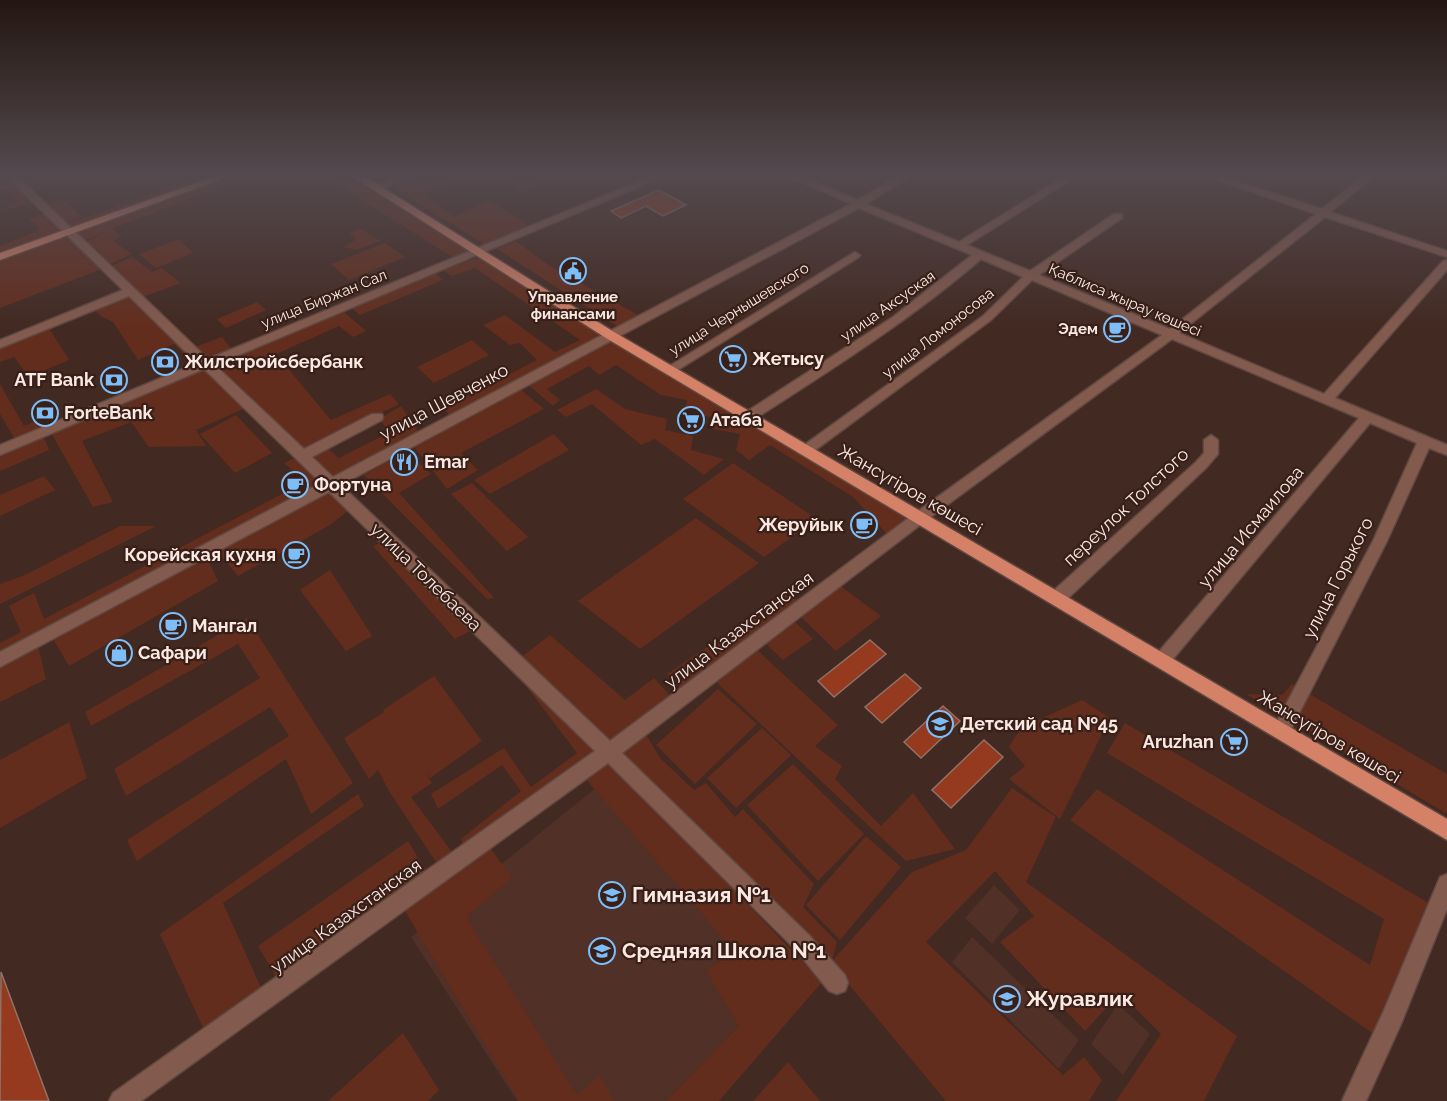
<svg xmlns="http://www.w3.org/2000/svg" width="1447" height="1101" font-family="Raleway,sans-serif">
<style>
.built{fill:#503027}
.green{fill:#632d1d}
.building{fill:#953a1e;stroke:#907268;stroke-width:1.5}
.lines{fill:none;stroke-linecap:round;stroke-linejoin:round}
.minor-casing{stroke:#5f4840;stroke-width:3}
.major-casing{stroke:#5f4840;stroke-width:3}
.minor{fill:#835a4e;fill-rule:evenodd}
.major{fill:#d48168;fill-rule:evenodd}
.labels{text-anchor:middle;stroke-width:4.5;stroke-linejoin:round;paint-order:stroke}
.far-poi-label{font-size:15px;font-weight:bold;fill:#fae8e3;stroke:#381f17}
.far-street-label{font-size:15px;fill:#fae8e3;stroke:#381f17}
.poi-label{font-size:18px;font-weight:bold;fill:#fae8e3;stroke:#381f17;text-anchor:start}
.street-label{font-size:18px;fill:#fae8e3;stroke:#381f17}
.near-poi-label{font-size:21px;font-weight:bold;fill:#fae8e3;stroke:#381f17;text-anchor:start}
</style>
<rect width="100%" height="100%" fill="#422921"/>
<g class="built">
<polygon points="608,778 798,966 666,1101 517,1101 411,937"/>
<polygon points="994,885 1020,910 992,944 965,918"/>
<polygon points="972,937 1079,1040 1059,1069 952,962"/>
<polygon points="1118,1004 1150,1034 1123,1075 1091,1044"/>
</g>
<g class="green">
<polygon points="206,176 216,178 73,229 69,223"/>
<polygon points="228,176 277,176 253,185 243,178 112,229 121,236 113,241 132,254 108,265 84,243 108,231 83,241 74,233"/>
<polygon points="324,176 352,176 475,252 457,260"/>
<polygon points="408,176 443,176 452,182 421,195 454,217 489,201 535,228 490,248 389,185"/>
<polygon points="519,176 541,176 548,181 522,192 506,182"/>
<polygon points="8,179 31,199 23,202 32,202 0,212 0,209 19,203 4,189 0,190 0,181"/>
<polygon points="64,200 82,217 66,223 48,204"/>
<polygon points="46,213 66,232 0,256 0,246 40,230 29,219"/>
<polygon points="359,228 381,241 356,250 343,247 356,240 350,233"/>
<polygon points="68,234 102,269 0,308 0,260"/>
<polygon points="179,239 193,253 156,268 139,254"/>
<polygon points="516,241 547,264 638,315 618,327 497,249"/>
<polygon points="385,243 405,257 349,280 331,264"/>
<polygon points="132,257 152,272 161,268 181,283 143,297 109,267"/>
<polygon points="480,257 604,335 452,417 443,409 537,360 520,343 510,345 483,325 505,315 555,352 580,340 475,268 452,276 443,270"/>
<polygon points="435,273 443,280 360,315 350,307"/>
<polygon points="129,292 202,362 194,364 174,344 138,360 113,322 101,316 95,310 49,328 69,360 29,377 14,357 0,362 0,345"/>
<polygon points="257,302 266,310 226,328 217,319"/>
<polygon points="344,312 366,331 353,337 339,326 276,354 331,420 390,394 399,404 304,452 211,362"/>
<polygon points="222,337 232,350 206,360 195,347"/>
<polygon points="611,339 912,519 888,535 853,497 770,445 749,460 736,450 740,434 712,429 715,418 684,411 687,400 661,395 616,365 599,375 589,366 547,389 560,400 553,406 526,383"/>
<polygon points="472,340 489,355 434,383 417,367"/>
<polygon points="204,367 250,406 196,430 206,446 149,447 131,422 82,441 113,502 93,507 50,431"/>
<polygon points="0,384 24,426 50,415 56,424 16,441 0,414"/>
<polygon points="519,388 544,409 461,453 478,470 447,489 412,444"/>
<polygon points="596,389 625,409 667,419 665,430 693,436 691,450 724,459 704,475 655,439 641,445 592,404 566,417 557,410"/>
<polygon points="401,406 419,433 337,478 310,455 327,448 339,458 390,432 379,419"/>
<polygon points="236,415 272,453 235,473 200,434"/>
<polygon points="554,434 569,450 490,494 474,480"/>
<polygon points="43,435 49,450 0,471 0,453"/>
<polygon points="406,451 431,474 399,493 494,598 487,599 364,475"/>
<polygon points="297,457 325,486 0,656 0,643 21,632 9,606 34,593 44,619 305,482 284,463"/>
<polygon points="733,463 817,519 764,557 683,499"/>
<polygon points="44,476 55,490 0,516 0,495"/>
<polygon points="472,483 528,537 507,551 451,494"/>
<polygon points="330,491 349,510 330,525 238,576 216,550"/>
<polygon points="696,518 759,563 640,649 578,601"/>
<polygon points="120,526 156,526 0,604 0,584 25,575"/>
<polygon points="383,542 472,630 455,639 373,546"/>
<polygon points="206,556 218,581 69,666 53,639"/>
<polygon points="330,570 372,636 346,651 300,590"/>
<polygon points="839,585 881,616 836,651 798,614"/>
<polygon points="791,591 799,603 683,691 667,674"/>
<polygon points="247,618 353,783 311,814 286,759 137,861 127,840 289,736 270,707 126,796 114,769 260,678 238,644 91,726 85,712"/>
<polygon points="793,620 813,639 783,660 763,641"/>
<polygon points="550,635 625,700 654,678 671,697 608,742 519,659"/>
<polygon points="38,645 46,679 0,702 0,666"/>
<polygon points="755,648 838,725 815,746 842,766 835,779 881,826 913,793 955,849 906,861 714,680"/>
<polygon points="514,670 600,752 464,848 461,839 521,791 502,765 438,809 431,794 504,748 531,787 577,753"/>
<polygon points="434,676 482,741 430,778 425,772 432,783 411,797 455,856 442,871 389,791 378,770 369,779 344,738 384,712 383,710"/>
<polygon points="1292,684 1447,774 1447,814 1246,694 1282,695"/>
<polygon points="718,689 757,724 695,784 656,745"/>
<polygon points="1082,700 1110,718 1060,819 1009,779 1025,766 1009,747 1021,728"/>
<polygon points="69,722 87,778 0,828 0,760"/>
<polygon points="1125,723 1430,904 1375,1035 1070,820 1097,789 1370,965 1384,919 1107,753"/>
<polygon points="762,728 791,755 736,808 707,778"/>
<polygon points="644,731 660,758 694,790 706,783 735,817 743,809 814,884 803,907 837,942 832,961 912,872 966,850 1012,788 1056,817 1026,882 1237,1036 1204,1101 1116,1101 1161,1034 1120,993 1085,1031 1000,942 1034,916 995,871 926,942 1063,1075 1084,1057 1102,1080 1089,1101 946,1101 831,963 617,751"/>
<polygon points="610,761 822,982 719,1101 666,1101 739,1026 706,971 734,951 583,776"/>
<polygon points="793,764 864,834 818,881 747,805"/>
<polygon points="358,794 364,806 223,903 262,990 204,1030 160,934"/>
<polygon points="866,836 901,867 840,940 806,905"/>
<polygon points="408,841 427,873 278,980 258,946"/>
<polygon points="489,846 512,878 466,917 577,1095 600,1075 614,1101 519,1101 402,906"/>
<polygon points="403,1033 439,1090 428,1101 328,1101"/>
<polygon points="788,1062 820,1101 753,1101"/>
</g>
<g class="building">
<polygon points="659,190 686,205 663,216 646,206 621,218 611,211"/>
<polygon points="870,640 886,654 834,697 818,681"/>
<polygon points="905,674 921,688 882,723 865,707"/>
<polygon points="943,706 960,721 921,758 904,742"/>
<polygon points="984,740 1003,757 951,808 932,790"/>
<polygon points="1,972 49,1101 0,1101"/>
</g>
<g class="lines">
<defs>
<g id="minor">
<path d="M6 176H17L208 359 652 176H665L215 365 304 449 372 414H382L383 417 382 420 312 457 333 477 851 204 787 176H800L858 200 899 176H911L866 204 959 242 1065 176H1077L967 245 1030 271 1114 214H1122V218L1039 275 1170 329 1316 214 1205 176H1220L1322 209 1364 176H1375L1330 212 1447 251V257L1325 217 1179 333 1324 394 1443 261 1447 260V270L1335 398 1447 445V455L1429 448 1387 541 1287 737 1281 739 1275 737 1272 731 1275 725 1373 541 1417 443 1370 423 1168 665 1162 667 1156 665 1154 660 1156 655 1359 418 1172 339 924 522 622 753 809 935 845 975 848 983 845 991 837 994 829 991 795 949 608 763 141 1101H109L113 1093 595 751 329 492 0 667V652L321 483 204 369 0 455V445L197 363 129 296 0 348V340L123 290ZM859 208 972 255 893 317 743 414 742 417 743 420H753C831 370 910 320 981 259L1023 277 983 316 800 448 798 451 800 454H810L991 320 1032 280 1162 335 914 514 610 741 341 485Z"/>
<polygon points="396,176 409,176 380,190 372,188"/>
<polygon points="855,252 860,255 859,257 673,373 665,373 663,370"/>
<polygon points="1211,435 1218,440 1218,454 1206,468 1063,603 1057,604 1051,603 1049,598 1051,593 1196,462 1204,453 1204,440"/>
<polygon points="1447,874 1447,909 1401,1024 1366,1101 1342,1101 1385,1008 1440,877"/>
</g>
<g id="major">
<polygon points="216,176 230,176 0,260 0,253"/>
<polygon points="352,176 364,176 614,332 1447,819 1447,840 606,338"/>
</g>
</defs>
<use href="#minor" class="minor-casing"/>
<use href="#major" class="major-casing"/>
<use href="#minor" class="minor"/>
<use href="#major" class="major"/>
</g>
<linearGradient id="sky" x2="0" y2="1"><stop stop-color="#241712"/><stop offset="0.53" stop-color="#54494e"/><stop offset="1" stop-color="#54494e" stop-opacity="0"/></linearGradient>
<rect width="1447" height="330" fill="url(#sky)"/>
<defs>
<symbol id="civic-ring" viewBox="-11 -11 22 22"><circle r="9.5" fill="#381f17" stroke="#7dbef9" stroke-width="1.5"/><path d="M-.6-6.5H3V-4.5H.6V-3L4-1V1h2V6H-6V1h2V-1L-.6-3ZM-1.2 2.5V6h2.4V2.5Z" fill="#7dbef9"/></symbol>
<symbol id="cafe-ring" viewBox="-11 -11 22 22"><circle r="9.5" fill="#381f17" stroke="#7dbef9" stroke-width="1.5"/><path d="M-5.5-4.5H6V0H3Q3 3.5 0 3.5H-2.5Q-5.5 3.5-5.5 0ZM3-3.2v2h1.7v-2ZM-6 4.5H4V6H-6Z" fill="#7dbef9"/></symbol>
<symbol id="supermarket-ring" viewBox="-11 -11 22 22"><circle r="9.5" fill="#381f17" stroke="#7dbef9" stroke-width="1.5"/><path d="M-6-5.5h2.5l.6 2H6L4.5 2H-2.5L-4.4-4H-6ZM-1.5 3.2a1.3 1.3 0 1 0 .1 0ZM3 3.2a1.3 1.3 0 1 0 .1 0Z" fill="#7dbef9"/></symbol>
<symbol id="bank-ring" viewBox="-11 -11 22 22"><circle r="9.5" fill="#381f17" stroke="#7dbef9" stroke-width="1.5"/><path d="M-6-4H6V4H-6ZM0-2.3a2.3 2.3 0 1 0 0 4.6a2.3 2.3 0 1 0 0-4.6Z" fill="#7dbef9"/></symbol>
<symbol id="restaurant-ring" viewBox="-11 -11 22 22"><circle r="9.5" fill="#381f17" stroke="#7dbef9" stroke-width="1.5"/><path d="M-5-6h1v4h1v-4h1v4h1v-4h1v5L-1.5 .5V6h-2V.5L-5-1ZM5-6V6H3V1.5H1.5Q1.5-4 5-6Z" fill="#7dbef9"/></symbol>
<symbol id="shop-ring" viewBox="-11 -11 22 22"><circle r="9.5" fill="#381f17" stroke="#7dbef9" stroke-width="1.5"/><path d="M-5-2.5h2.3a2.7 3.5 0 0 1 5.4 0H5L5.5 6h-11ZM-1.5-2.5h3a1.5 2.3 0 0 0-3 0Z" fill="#7dbef9"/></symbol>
<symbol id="school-ring" viewBox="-11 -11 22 22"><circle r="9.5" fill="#381f17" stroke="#7dbef9" stroke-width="1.5"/><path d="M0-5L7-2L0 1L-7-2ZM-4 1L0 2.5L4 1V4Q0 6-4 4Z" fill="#7dbef9"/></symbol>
</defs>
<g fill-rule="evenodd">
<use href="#civic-ring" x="558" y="256" width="30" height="30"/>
<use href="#cafe-ring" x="1102" y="314" width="30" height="30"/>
<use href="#supermarket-ring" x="718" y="344" width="30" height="30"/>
<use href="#bank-ring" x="150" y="347" width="30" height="30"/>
<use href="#bank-ring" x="99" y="365" width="30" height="30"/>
<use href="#bank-ring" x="30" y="398" width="30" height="30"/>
<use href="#supermarket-ring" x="676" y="405" width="30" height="30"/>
<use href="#restaurant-ring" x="389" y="447" width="30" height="30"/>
<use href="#cafe-ring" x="280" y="470" width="30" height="30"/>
<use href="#cafe-ring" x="849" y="510" width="30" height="30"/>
<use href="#cafe-ring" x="281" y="540" width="30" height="30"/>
<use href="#cafe-ring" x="158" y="611" width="30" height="30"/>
<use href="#shop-ring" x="104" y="638" width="30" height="30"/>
<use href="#school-ring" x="925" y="709" width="30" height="30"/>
<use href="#supermarket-ring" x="1219" y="727" width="30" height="30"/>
<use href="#school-ring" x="597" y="880" width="30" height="30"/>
<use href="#school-ring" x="587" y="936" width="30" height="30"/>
<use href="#school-ring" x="992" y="984" width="30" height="30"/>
</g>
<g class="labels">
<g class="far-poi-label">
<text x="573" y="302">Управление<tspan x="573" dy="17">финансами</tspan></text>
<text x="1098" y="334" text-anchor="end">Эдем</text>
</g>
<g class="far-street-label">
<text transform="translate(324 299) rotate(-22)" y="5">улица Биржан Сал</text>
<text transform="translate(1125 300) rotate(23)" y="5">Қаблиса жырау көшесі</text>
<text transform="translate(888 306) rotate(-35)" y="5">улица Аксуская</text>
<text transform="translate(739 309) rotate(-32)" y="5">улица Чернышевского</text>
<text transform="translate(938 333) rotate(-38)" y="5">улица Ломоносова</text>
</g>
<g class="poi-label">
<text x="752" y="365">Жетысу</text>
<text x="184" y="368">Жилстройсбербанк</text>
<text x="94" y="386" text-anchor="end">ATF Bank</text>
<text x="64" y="419">ForteBank</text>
<text x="710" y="426">Атаба</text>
<text x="424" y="468">Emar</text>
<text x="314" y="491">Фортуна</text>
<text x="844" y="531" text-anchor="end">Жеруйык</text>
<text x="276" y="561" text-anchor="end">Корейская кухня</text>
<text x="192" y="632">Мангал</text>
<text x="138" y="659">Сафари</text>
<text x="960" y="730">Детский сад №45</text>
<text x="1214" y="748" text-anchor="end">Aruzhan</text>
</g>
<g class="street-label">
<text transform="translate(444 402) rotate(-28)" y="6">улица Шевченко</text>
<text transform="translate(910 490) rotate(30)" y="6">Жансүгіров көшесі</text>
<text transform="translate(1126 507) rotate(-43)" y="6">переулок Толстого</text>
<text transform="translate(1251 527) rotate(-50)" y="6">улица Исмаилова</text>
<text transform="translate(426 577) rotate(44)" y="6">улица Толебаева</text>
<text transform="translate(1338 578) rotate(-63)" y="6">улица Горького</text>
<text transform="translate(739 630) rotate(-37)" y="6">улица Казахстанская</text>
<text transform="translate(1329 737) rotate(31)" y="6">Жансүгіров көшесі</text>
<text transform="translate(346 916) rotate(-36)" y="6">улица Казахстанская</text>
</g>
<g class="near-poi-label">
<text x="632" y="902">Гимназия №1</text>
<text x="622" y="958">Средняя Школа №1</text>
<text x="1026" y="1006">Журавлик</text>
</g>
</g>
</svg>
